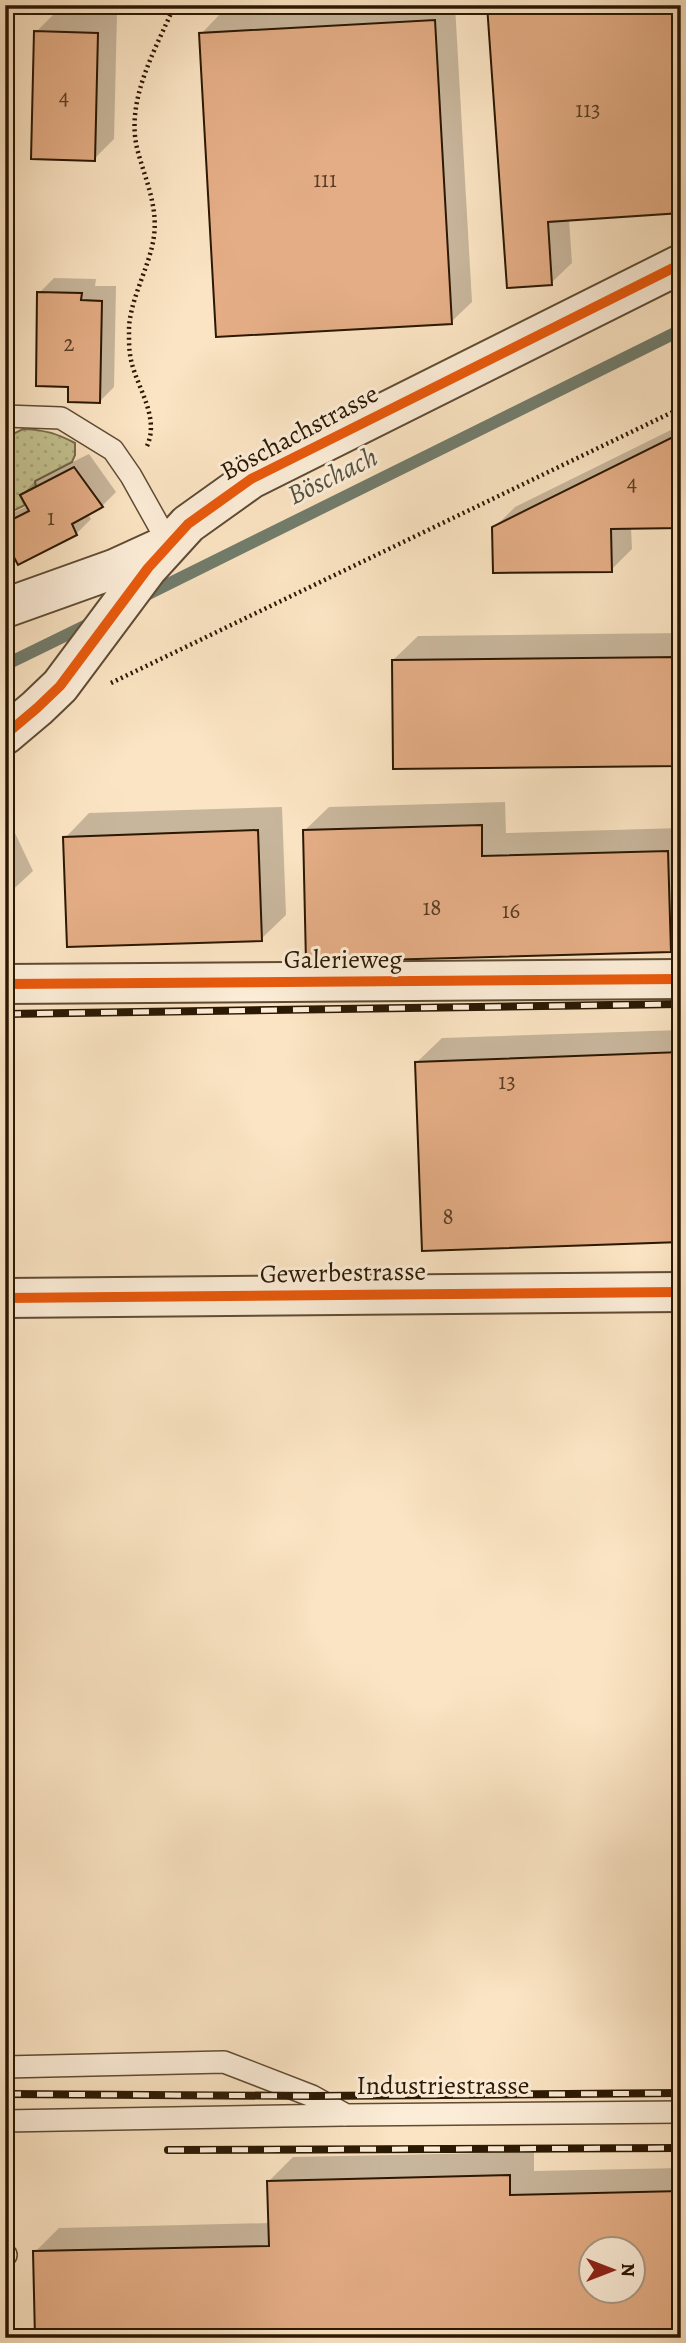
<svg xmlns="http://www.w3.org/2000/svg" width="686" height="2343" font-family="Alegreya,serif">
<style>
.grass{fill:url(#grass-dots);stroke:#776d4a;stroke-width:2}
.shadow{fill:#0003;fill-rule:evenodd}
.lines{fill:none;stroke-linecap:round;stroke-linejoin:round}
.stream{stroke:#717c6c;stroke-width:12}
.building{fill:#e4ad85;stroke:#2b1803;stroke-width:2;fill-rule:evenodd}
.service-casing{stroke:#5f4b33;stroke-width:24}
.minor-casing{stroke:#5f4b33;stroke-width:42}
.path{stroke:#2b1803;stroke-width:4.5;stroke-dasharray:2 3.5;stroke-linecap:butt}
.service{stroke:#fcedd8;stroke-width:21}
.minor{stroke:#fcedd8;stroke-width:38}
.rail-casing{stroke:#2b1803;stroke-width:8}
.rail{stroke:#fcedd8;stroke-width:5;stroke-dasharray:16;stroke-linecap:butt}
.cycleway-casing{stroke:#fcedd8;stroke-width:15}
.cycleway{stroke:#e8590c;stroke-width:10}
.labels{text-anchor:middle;stroke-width:6;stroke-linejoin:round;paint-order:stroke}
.number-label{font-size:23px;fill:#593d24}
.street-label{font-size:26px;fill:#2b1803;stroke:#fcedd8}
.water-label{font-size:28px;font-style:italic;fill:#545240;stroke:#fcedd8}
</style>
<defs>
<pattern id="grass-dots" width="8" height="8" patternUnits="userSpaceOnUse" patternTransform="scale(1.75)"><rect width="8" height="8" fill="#c3c290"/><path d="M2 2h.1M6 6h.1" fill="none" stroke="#a8a67b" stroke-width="1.8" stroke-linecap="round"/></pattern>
</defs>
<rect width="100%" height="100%" fill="#fbe4c3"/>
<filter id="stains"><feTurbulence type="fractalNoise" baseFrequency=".00286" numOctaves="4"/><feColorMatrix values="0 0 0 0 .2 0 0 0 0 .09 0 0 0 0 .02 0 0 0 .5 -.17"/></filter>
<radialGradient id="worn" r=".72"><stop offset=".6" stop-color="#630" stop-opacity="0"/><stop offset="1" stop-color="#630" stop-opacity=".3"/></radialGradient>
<path class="grass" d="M23 429C43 429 58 434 75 443V455L72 462 35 481 36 487 20 495 25 505 5 515V438Z"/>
<g class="shadow">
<polygon points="367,5 455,5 472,302 451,322 201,34 221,13"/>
<polygon points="489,5 569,219 572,263 551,283"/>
<polygon points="56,12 117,13 114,139 94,159 36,32"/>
<polygon points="54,278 96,279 95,286 116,286 114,387 99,402 69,385 39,293"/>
<polygon points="681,425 681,527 631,527 632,549 611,570 494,528 515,507"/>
<polygon points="89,454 116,492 102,506 88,514 91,519 76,534 5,536 5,522 15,512 28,506 22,495 36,480"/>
<polygon points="681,633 681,765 393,660 418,636"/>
<polygon points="505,802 506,833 681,828 681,939 670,950 304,831 329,807"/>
<polygon points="282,807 286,915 261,939 65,838 89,813"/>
<polygon points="5,812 33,871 5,897"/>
<polygon points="681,1030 681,1240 417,1062 442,1038"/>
<path d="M534 2152V2171L681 2168V2338L35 2252 59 2228 270 2223 269 2181 293 2157ZM592 2248H634V2290H592Z"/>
</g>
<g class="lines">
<g class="stream">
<polyline points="140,598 681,330"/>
<polyline points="5,665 93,622"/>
</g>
</g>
<g class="building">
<polygon points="487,5 681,5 681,213 548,222 552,285 507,288"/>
<polygon points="435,20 452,324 216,337 199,33"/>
<polygon points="34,31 98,33 95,161 31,159"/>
<polygon points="37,292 82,293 81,300 102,301 100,403 68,402 68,387 36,386"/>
<polygon points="675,436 681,437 681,528 611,529 612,572 493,573 492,527"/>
<polygon points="74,467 103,507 72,524 77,535 18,565 5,540 5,523 29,511 20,495"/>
<polygon points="681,657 681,766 393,769 392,660"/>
<polygon points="482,825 482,856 668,851 671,952 306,962 303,830"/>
<polygon points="258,830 262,941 67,947 63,837"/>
<polygon points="681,1052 681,1242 422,1251 415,1062"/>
<path d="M510 2175V2195L681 2191V2338H35L33 2251 269 2246 267 2181ZM592 2248H634V2290H592Z"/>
</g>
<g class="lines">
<defs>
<g id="service">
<polyline points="5,416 61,418 113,450 131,476 169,544"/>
<polyline points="5,2067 224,2062 312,2096 346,2115 681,2112"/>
<polyline points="5,2121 344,2115"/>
<polyline points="5,2255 6,2255"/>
</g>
<g id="minor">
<polyline points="5,608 114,569 160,548"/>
<polyline points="5,735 37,708 60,686 148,568 188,524 251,479 681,264"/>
<polyline points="5,984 681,979"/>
<polyline points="5,1298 681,1292"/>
</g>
</defs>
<use href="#service" class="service-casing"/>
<use href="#minor" class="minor-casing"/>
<g class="path">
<path d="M147 446C160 417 137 388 131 360 129 351 129 342 129 333 128 302 150 267 154 236 158 204 144 177 137 148 126 101 154 52 172 11V5"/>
<polyline points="111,683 681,408"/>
</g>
<use href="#service" class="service"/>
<use href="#minor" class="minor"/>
<defs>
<g id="rail">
<polyline points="5,1014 681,1004"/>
<polyline points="5,2094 312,2096 681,2093"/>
<polyline points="168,2150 681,2148"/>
</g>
</defs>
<use href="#rail" class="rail-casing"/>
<use href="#rail" class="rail"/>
<defs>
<g id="cycleway">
<polyline points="5,735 37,708 60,686 148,568 188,524 251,479 681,264"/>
<polyline points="5,984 681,979"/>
<polyline points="5,1298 681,1292"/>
</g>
</defs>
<use href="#cycleway" class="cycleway-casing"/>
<use href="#cycleway" class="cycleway"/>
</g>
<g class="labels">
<g class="number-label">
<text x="64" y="104">4</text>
<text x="588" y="117">113</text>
<text x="325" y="187">111</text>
<text x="69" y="351">2</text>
<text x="632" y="490">4</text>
<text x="51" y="525">1</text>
<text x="432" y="915">18</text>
<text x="511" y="918">16</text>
<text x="507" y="1089">13</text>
<text x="448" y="1224">8</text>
</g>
<g class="street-label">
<text transform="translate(299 432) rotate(-28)" y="9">Böschachstrasse</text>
<text x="343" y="968">Galerieweg</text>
<text transform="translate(343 1272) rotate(-1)" y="9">Gewerbestrasse</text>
<text x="443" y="2094">Industriestrasse</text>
</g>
<g class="water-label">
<text transform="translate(332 475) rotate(-26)" y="10">Böschach</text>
</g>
</g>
<rect width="686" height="2343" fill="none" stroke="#fbe4c3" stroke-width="28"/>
<rect x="7" y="7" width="672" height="2329" fill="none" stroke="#2b1803" stroke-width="3.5"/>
<rect x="14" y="14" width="658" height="2315" fill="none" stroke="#2b1803" stroke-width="2"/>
<g transform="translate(612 2270) rotate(90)"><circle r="33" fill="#fcedd8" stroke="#a89883" stroke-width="2"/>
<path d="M0-5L12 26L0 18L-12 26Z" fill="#8f2418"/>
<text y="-10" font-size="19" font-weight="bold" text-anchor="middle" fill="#2b1803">N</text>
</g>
<rect width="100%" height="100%" filter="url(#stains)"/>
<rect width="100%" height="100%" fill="url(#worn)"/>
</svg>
